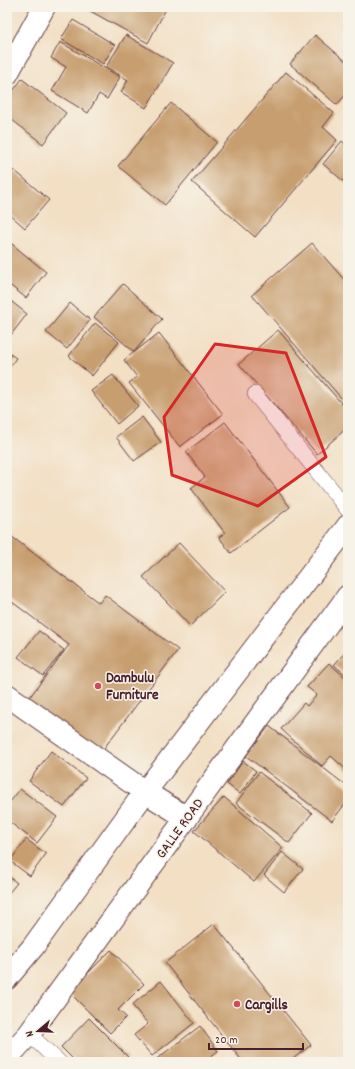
<svg xmlns="http://www.w3.org/2000/svg" width="355" height="1069" font-family="Dekko,sans-serif">
<style>
.building{fill:#c79e70}
.lines{fill:none;stroke-linecap:round;stroke-linejoin:round}
.service-casing{stroke:#633c42;stroke-width:16}
.minor-casing{stroke:#633c42;stroke-width:24}
.trunk-casing{stroke:#633c42;stroke-width:24}
.service{stroke:#fff;stroke-width:15}
.minor{stroke:#fff;stroke-width:22}
.trunk{stroke:#fff;stroke-width:22}
.marked{fill:#d62828;fill-opacity:0.2;stroke:#d62828;stroke-width:3;stroke-linejoin:round}
.poi-dot{fill:#d1495b;stroke:#f7f3e8;stroke-width:1.5}
.labels{text-anchor:middle;stroke-width:3;stroke-linejoin:round;paint-order:stroke}
.poi-label{font-size:15px;font-weight:bold;fill:#4a1f2b;stroke:#f7f3e8;text-anchor:start}
.street-label{font-size:15px;fill:#4a1f2b;stroke:#f7f3e8}
</style>
<rect width="100%" height="100%" fill="#f7f3e8"/>
<filter id="ink" filterUnits="userSpaceOnUse"><feTurbulence type="fractalNoise" baseFrequency=".025" numOctaves="2"/><feDisplacementMap in="SourceGraphic" scale="8" xChannelSelector="R" yChannelSelector="G"/><feConvolveMatrix kernelMatrix="1 2 1 2 8 2 1 2 1" color-interpolation-filters="sRGB"/></filter>
<filter id="wash" filterUnits="userSpaceOnUse"><feTurbulence type="fractalNoise" baseFrequency=".012" numOctaves="4" result="noise"/><feDisplacementMap in="SourceGraphic" scale="16" xChannelSelector="R" yChannelSelector="G"/><feGaussianBlur stdDeviation="0.9" result="paint"/><feColorMatrix in="noise" values="0 0 0 0 0 0 0 0 0 0 0 0 0 0 0 0 0 1.4 0 .05"/><feComposite in="paint" operator="in"/></filter>
<g filter="url(#wash)">
<rect width="100%" height="100%" fill="#f2dfc4"/>
<g id="blocks">
<g class="building">
<polygon points="83,7 167,7 148,43"/>
<polygon points="73,20 115,45 103,64 61,39"/>
<polygon points="126,35 173,63 146,108 121,92 128,80 106,67"/>
<polygon points="315,35 348,63 348,92 337,105 290,64"/>
<polygon points="60,42 120,77 107,99 99,94 88,113 52,91 66,67 51,58"/>
<polygon points="286,72 334,113 323,127 337,140 255,237 192,182"/>
<polygon points="22,79 66,113 43,144 7,116 7,99"/>
<polygon points="171,103 217,142 165,205 118,166"/>
<polygon points="342,141 348,147 348,185 323,164"/>
<polygon points="14,170 49,200 25,228 7,212 7,178"/>
<polygon points="7,240 46,272 26,298 7,283"/>
<polygon points="312,243 348,284 348,406 252,295"/>
<polygon points="123,284 162,319 134,352 94,317"/>
<polygon points="7,298 27,314 7,340"/>
<polygon points="70,303 90,320 67,349 46,332"/>
<polygon points="95,323 119,342 92,376 69,356"/>
<polygon points="278,330 348,411 348,427 317,454 239,364"/>
<polygon points="159,333 223,414 180,447 129,383 137,377 124,360"/>
<polygon points="7,352 16,358 7,371"/>
<polygon points="113,375 138,406 117,424 91,391"/>
<polygon points="142,417 161,442 134,461 116,437"/>
<polygon points="225,422 290,507 231,553 219,537 225,533 191,488 205,477 186,452"/>
<polygon points="7,533 99,603 105,595 178,650 98,756 26,702 69,645 7,598"/>
<polygon points="179,543 225,592 190,626 143,577"/>
<polygon points="39,631 64,650 43,676 18,657"/>
<polygon points="348,649 348,677 334,665"/>
<polygon points="329,663 348,680 348,771 331,756 322,766 281,729 304,703 307,706 317,695 307,687"/>
<polygon points="269,726 348,787 348,800 332,821 246,756"/>
<polygon points="51,751 86,778 64,807 29,781"/>
<polygon points="243,761 256,771 240,794 227,784"/>
<polygon points="259,772 312,813 289,843 236,803"/>
<polygon points="20,789 57,817 37,843 7,820 7,806"/>
<polygon points="224,797 283,848 254,882 194,831"/>
<polygon points="26,839 46,854 30,876 10,861"/>
<polygon points="282,852 303,869 284,892 264,875"/>
<polygon points="7,875 17,883 7,895"/>
<polygon points="214,924 311,1045 289,1062 243,1062 165,963"/>
<polygon points="111,950 144,984 118,1010 126,1017 110,1033 69,992"/>
<polygon points="161,981 194,1023 152,1056 134,1035 148,1024 132,1005"/>
<polygon points="89,1018 128,1057 123,1062 76,1062 61,1047"/>
<polygon points="200,1026 218,1051 203,1062 155,1062 154,1061"/>
</g>
</g>
</g>
<g filter="url(#ink)">
<use href="#blocks" fill-opacity="0" stroke="#633c42" stroke-width="1"/>
<g class="lines">
<defs>
<g id="service">
<polyline points="255,394 348,510"/>
<polyline points="29,1034 59,1062"/>
</g>
<g id="minor">
<polyline points="7,74 44,7"/>
<polyline points="7,695 145,792 187,818"/>
</g>
<g id="trunk">
<polyline points="7,978 33,947 145,792 348,526"/>
<polyline points="7,1058 29,1034 348,596"/>
</g>
</defs>
<use href="#service" class="service-casing"/>
<use href="#minor" class="minor-casing"/>
<use href="#trunk" class="trunk-casing"/>
<use href="#service" class="service"/>
<use href="#minor" class="minor"/>
<use href="#trunk" class="trunk"/>
</g>
</g>
<path class="marked" d="M215 344 286 353 326 457 258 506 172 475 164 417Z"/>
<g class="poi-dot">
<circle cx="98" cy="686" r="4"/>
<circle cx="237" cy="1004" r="4"/>
</g>
<g class="labels">
<g class="poi-label">
<text x="106" y="682">Dambulu<tspan x="106" dy="17">Furniture</tspan></text>
<text x="245" y="1009">Cargills</text>
</g>
<g class="street-label">
<text transform="translate(179 828) rotate(-54)" y="5">GALLE ROAD</text>
</g>
</g>
<rect width="355" height="1069" fill="none" stroke="#f7f3e8" stroke-width="24"/>
<g transform="translate(38 1031) rotate(251)" stroke="#f7f3e8" stroke-width="3" paint-order="stroke">
<path d="M0-3L7 15L0 10L-7 15Z" fill="#4a1f2b"/>
<text y="-6" font-size="11" font-weight="bold" text-anchor="middle" fill="#4a1f2b">N</text>
</g>
<path d="M209 1043v6h94v-6" fill="none" stroke="#4a1f2b" stroke-width="2"/>
<text x="215" y="1043" font-size="12" fill="#4a1f2b" stroke="#f7f3e8" stroke-width="3" paint-order="stroke">20 m</text>
</svg>
